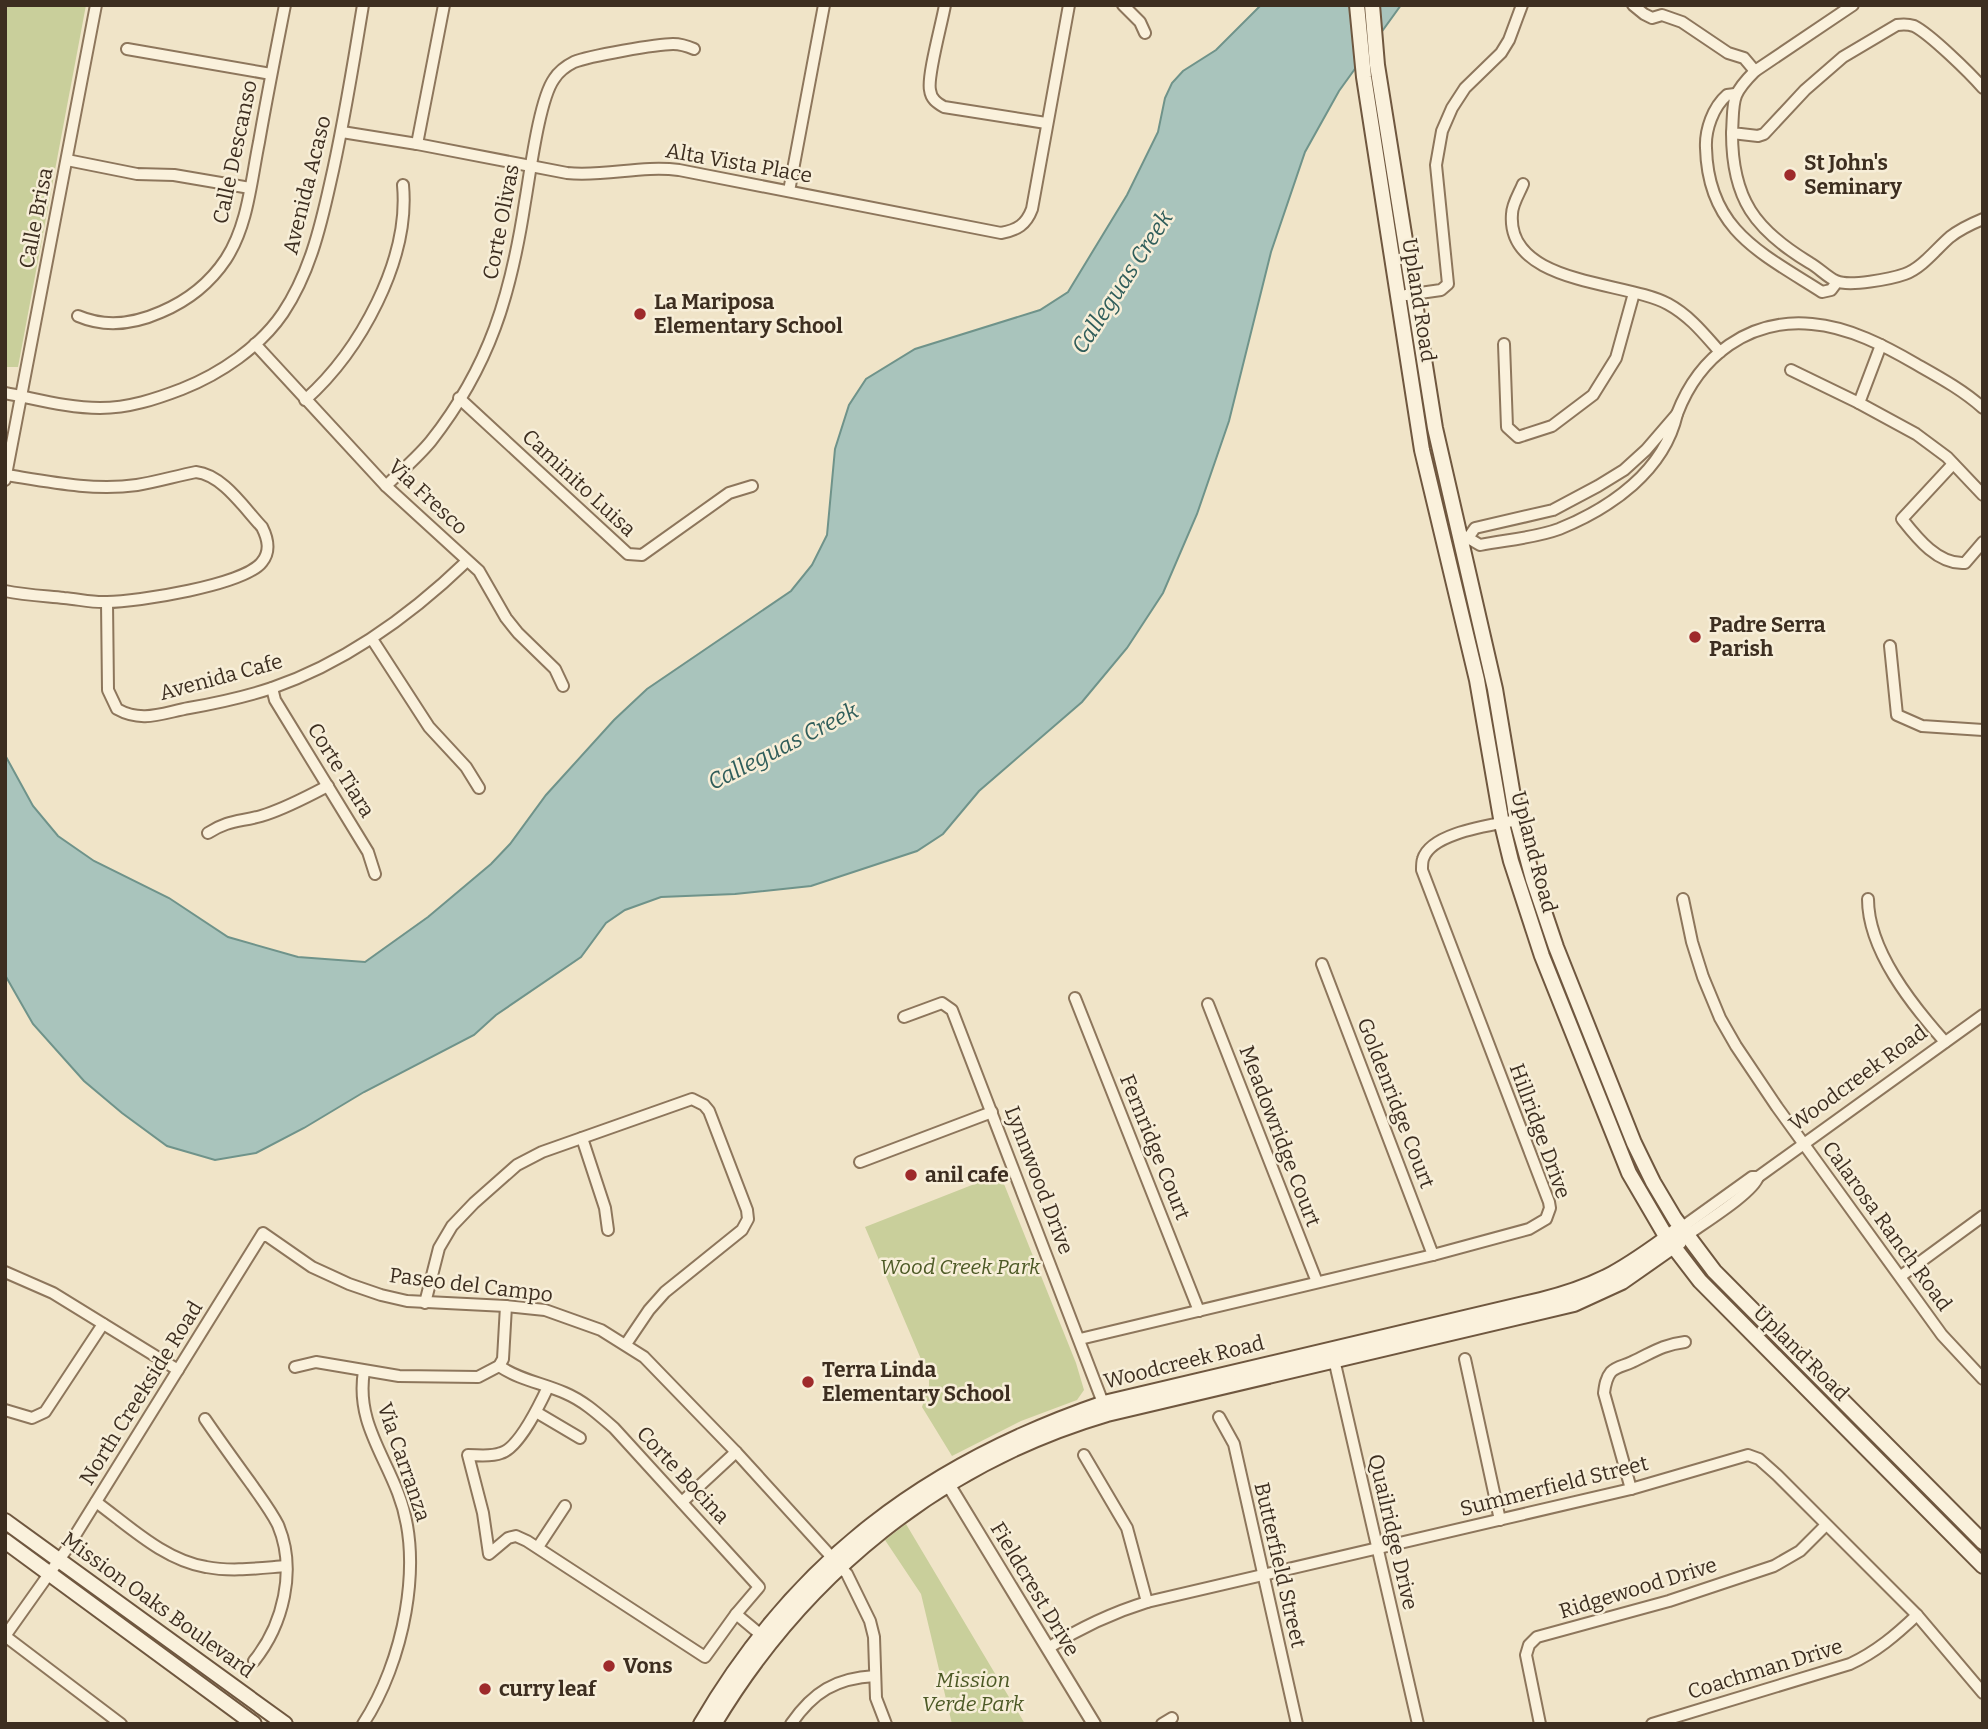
<svg xmlns="http://www.w3.org/2000/svg" width="1988" height="1729" font-family="Bitter,serif">
<style>
.green{fill:#c9cf9b}
.water{fill:#a9c4bc;stroke:#6f938a;stroke-width:2}
.lines{fill:none;stroke-linecap:round;stroke-linejoin:round}
.minor-casing{stroke:#8d765c;stroke-width:14}
.tertiary-casing{stroke:#8d765c;stroke-width:16}
.secondary-casing{stroke:#6f573f;stroke-width:18}
.minor{stroke:#faf1dc;stroke-width:10}
.tertiary{stroke:#faf1dc;stroke-width:12}
.secondary{stroke:#faf1dc;stroke-width:14}
.poi-dot{fill:#9e2a2b;stroke:#f7eed8;stroke-width:2.5}
.labels{text-anchor:middle;stroke-width:5;stroke-linejoin:round;paint-order:stroke}
.street-label{font-size:21px;fill:#3d2e20;stroke:#f7eed8}
.poi-label{font-size:21px;font-weight:bold;fill:#3d2e20;stroke:#f7eed8;text-anchor:start}
.park-label{font-size:21px;font-style:italic;fill:#4d5a26;stroke:#f7eed8}
.water-label{font-size:23px;font-style:italic;fill:#2f5d5a;stroke:#f7eed8}
</style>
<rect width="100%" height="100%" fill="#f0e4c8"/>
<g class="green">
<polygon points="5,5 86,5 18,367 5,367"/>
<polygon points="1000,1174 1076,1363 1084,1390 1077,1400 1021,1421 952,1456 922,1407 929,1386 929,1378 865,1227"/>
<polygon points="906,1524 1025,1724 952,1724 921,1594 885,1540"/>
</g>
<polygon class="water" points="1261,5 1401,5 1339,91 1305,152 1271,252 1229,421 1197,514 1163,593 1127,648 1082,702 979,791 943,834 917,851 811,886 735,894 661,897 625,910 606,923 581,957 496,1015 474,1035 364,1092 304,1128 256,1153 215,1160 167,1146 122,1113 84,1081 33,1024 5,975 5,755 33,806 58,836 94,861 169,898 228,937 298,957 365,962 428,917 491,864 510,844 546,795 614,720 647,689 791,591 812,565 827,535 835,449 849,405 866,379 915,349 1040,310 1068,292 1127,195 1158,132 1165,98 1172,83 1183,71 1216,50"/>
<g class="lines">
<defs>
<g id="minor">
<path d="M945 5C942 23 927 76 930 90 931 99 937 103 944 107L1046 123"/>
<polyline points="1123,5 1140,22 1145,33"/>
<polyline points="1633,5 1644,14 1652,18 1662,15 1682,22 1728,53 1744,58 1755,71"/>
<path d="M1853 5 1755 71C1730 96 1734 100 1732 133L1758 136 1764 134 1805 90 1843 57 1897 25C1903 24 1908 24 1914 26 1930 34 1970 73 1983 88"/>
<polyline points="127,49 271,74"/>
<path d="M1735 94 1727 95C1713 107 1705 130 1706 148 1708 230 1761 253 1822 292L1831 290 1837 282"/>
<path d="M342 132 417 144 567 173C605 177 641 165 679 170L1001 233C1017 230 1026 225 1032 209L1069 5"/>
<path d="M1732 133C1732 199 1755 230 1810 263 1819 268 1827 277 1836 281 1849 287 1891 279 1905 274 1922 268 1936 249 1950 237 1960 229 1971 224 1983 219"/>
<polyline points="417,144 444,5"/>
<polyline points="67,160 137,174 174,175 250,188"/>
<path d="M1523 184C1520 192 1512 204 1512 214 1506 285 1626 281 1668 304 1690 316 1704 334 1720 352"/>
<polyline points="789,191 824,5"/>
<polyline points="1406,295 1441,290 1448,284 1436,165 1442,131 1452,108 1465,88 1501,53 1509,40 1522,5"/>
<path d="M78 316C106 328 134 324 161 312 187 301 210 283 226 259 248 225 251 181 259 142 267 96 276 51 285 5"/>
<polyline points="255,344 386,486 479,571 506,618 518,633 555,669 563,686"/>
<polyline points="1504,344 1507,427 1518,437 1552,426 1593,395 1616,358 1634,293"/>
<polyline points="1881,345 1859,403 1916,434 1947,457 1983,495"/>
<polyline points="1791,370 1859,403"/>
<path d="M5 393C37 399 68 408 100 408 129 408 156 399 182 389 220 374 260 347 283 313 309 274 320 229 330 184 344 124 353 65 363 5"/>
<polyline points="459,398 628,554 642,555 729,493 752,486"/>
<path d="M305 400C360 351 410 260 403 185"/>
<path d="M1677 414C1664 471 1611 508 1559 529 1535 538 1505 540 1480 545L1468 538 1475 528 1553 510 1598 486 1624 470 1646 450Z"/>
<path d="M1677 414C1699 356 1749 318 1812 324 1849 327 1885 346 1916 364 1939 377 1963 390 1983 408"/>
<path d="M1953 464 1902 519C1917 538 1938 565 1965 563L1983 542"/>
<polyline points="5,480 96,5"/>
<path d="M386 486C401 471 418 457 431 441 490 366 511 294 525 202 530 174 539 100 554 79 559 71 566 66 574 62 589 56 657 44 673 44 681 44 687 46 694 49"/>
<path d="M5 591C25 595 45 596 64 598 78 599 93 603 107 602 136 602 245 585 262 562 271 551 268 539 262 527 244 508 223 475 196 472 176 476 156 482 137 485 93 491 50 482 6 475"/>
<path d="M107 602 108 690 117 709C142 723 162 713 189 708 217 703 245 697 272 688 347 662 411 615 467 561"/>
<polyline points="372,639 429,727 466,767 479,788"/>
<polyline points="1890,646 1897,715 1922,726 1983,730"/>
<polyline points="272,688 275,700 368,852 375,874"/>
<path d="M208 833C228 820 239 822 261 816 285 809 306 797 328 786"/>
<polyline points="1683,899 1692,942 1703,977 1720,1018 1736,1046 1777,1107 1942,1335 1983,1379"/>
<path d="M1868 899C1868 950 1912 1005 1945 1042"/>
<polyline points="1322,964 1433,1255"/>
<polyline points="1075,998 1199,1311"/>
<polyline points="1208,1004 1317,1282"/>
<polyline points="904,1017 942,1003 952,1010 1105,1408"/>
<polyline points="582,1138 605,1208 608,1230"/>
<polyline points="860,1162 992,1112"/>
<polyline points="1681,1228 1752,1177 1758,1177 1983,1015"/>
<path d="M1686 1236C1702 1224 1753 1193 1758 1177"/>
<polyline points="5,1272 53,1293 178,1370"/>
<polyline points="1901,1276 1983,1216"/>
<polyline points="425,1303 439,1248 452,1226 474,1203 517,1165 542,1152 692,1099 704,1105 709,1111 747,1210 748,1219 742,1230 665,1292 649,1310 626,1344"/>
<path d="M1080 1339 1433 1255 1529 1229 1546 1219 1550 1208 1549 1202 1422 870C1422 866 1422 862 1423 859 1431 832 1494 825 1517 820"/>
<polyline points="1333,1355 1418,1724"/>
<polyline points="1465,1359 1500,1520"/>
<path d="M499 1366C520 1380 542 1383 565 1393 584 1401 599 1415 614 1428L759 1587 736 1614 767 1640"/>
<polyline points="295,1367 316,1362 399,1376 478,1377 499,1366 503,1359 506,1306"/>
<path d="M548 1387C540 1404 519 1448 501 1453 491 1457 479 1455 468 1455L483 1513 489 1554 508 1538 516 1536 527 1541 705 1657 736 1614"/>
<polyline points="5,1410 32,1418 45,1412 103,1324"/>
<polyline points="536,1412 580,1438"/>
<polyline points="1219,1417 1234,1444 1297,1724"/>
<path d="M205 1419C220 1441 236 1463 252 1485 261 1498 271 1511 278 1525 297 1570 283 1625 254 1661"/>
<polyline points="1084,1455 1127,1528 1147,1602"/>
<path d="M1631 1489 1604 1393C1605 1385 1606 1378 1611 1372 1617 1366 1624 1366 1632 1362 1652 1353 1661 1345 1685 1342"/>
<path d="M96 1502C129 1526 164 1560 206 1567 232 1572 260 1568 286 1566"/>
<polyline points="682,1502 736,1452"/>
<polyline points="538,1547 565,1506"/>
<polyline points="5,1636 66,1550 263,1233 312,1267 349,1284 381,1295 407,1301 506,1306 545,1310 601,1330 644,1357 736,1452 847,1574 870,1621 874,1637 876,1698 886,1724"/>
<polyline points="5,1636 121,1724"/>
<path d="M1048 1648C1080 1628 1111 1613 1147 1602L1631 1489 1748 1455 1759 1459 1777 1475 1917 1615 1983 1693"/>
<path d="M363 1724C403 1663 425 1562 398 1493 382 1451 356 1419 364 1371"/>
<path d="M791 1724C813 1692 836 1678 875 1676"/>
<polyline points="1162,1724 1172,1718"/>
<polyline points="1540,1724 1526,1655 1529,1645 1537,1637 1669,1601 1774,1566 1800,1551 1826,1525"/>
<path d="M1652 1724 1850 1664C1876 1652 1896 1635 1917 1615"/>
</g>
<polyline id="tertiary" points="945,1479 1094,1724"/>
<g id="secondary">
<polyline points="1357,5 1364,77 1422,450 1477,680 1502,824 1511,861 1542,956 1629,1173 1667,1238 1700,1281 1983,1566"/>
<polyline points="1372,5 1377,65 1435,428 1495,689 1517,820 1533,879 1556,947 1634,1143 1653,1182 1675,1219 1714,1271 1983,1542"/>
<polyline points="5,1521 285,1724"/>
<polyline points="5,1541 254,1724"/>
<path d="M701 1724C796 1561 926 1464 1104 1403L1541 1300C1601 1285 1626 1268 1675 1232"/>
<path d="M714 1724C803 1575 940 1463 1107 1414L1574 1304 1622 1282 1679 1242"/>
</g>
</defs>
<use href="#minor" class="minor-casing"/>
<use href="#tertiary" class="tertiary-casing"/>
<use href="#secondary" class="secondary-casing"/>
<use href="#minor" class="minor"/>
<use href="#tertiary" class="tertiary"/>
<use href="#secondary" class="secondary"/>
</g>
<g class="poi-dot">
<circle cx="1790" cy="175" r="7"/>
<circle cx="640" cy="314" r="7"/>
<circle cx="1695" cy="637" r="7"/>
<circle cx="911" cy="1175" r="7"/>
<circle cx="808" cy="1382" r="7"/>
<circle cx="609" cy="1666" r="7"/>
<circle cx="485" cy="1689" r="7"/>
</g>
<g class="labels">
<g class="street-label">
<text transform="translate(235 152) rotate(-78)" y="7">Calle Descanso</text>
<text transform="translate(739 163) rotate(10)" y="7">Alta Vista Place</text>
<text transform="translate(307 185) rotate(-76)" y="7">Avenida Acaso</text>
<text transform="translate(36 218) rotate(-79)" y="7">Calle Brisa</text>
<text transform="translate(501 222) rotate(-79)" y="7">Corte Olivas</text>
<text transform="translate(1419 300) rotate(81)" y="7">Upland Road</text>
<text transform="translate(579 483) rotate(43)" y="7">Caminito Luisa</text>
<text transform="translate(428 497) rotate(43)" y="7">Via Fresco</text>
<text transform="translate(221 677) rotate(-15)" y="7">Avenida Cafe</text>
<text transform="translate(341 770) rotate(58)" y="7">Corte Tiara</text>
<text transform="translate(1534 852) rotate(75)" y="7">Upland Road</text>
<text transform="translate(1858 1078) rotate(-36)" y="7">Woodcreek Road</text>
<text transform="translate(1396 1103) rotate(69)" y="7">Goldenridge Court</text>
<text transform="translate(1540 1131) rotate(70)" y="7">Hillridge Drive</text>
<text transform="translate(1280 1136) rotate(69)" y="7">Meadowridge Court</text>
<text transform="translate(1155 1147) rotate(68)" y="7">Fernridge Court</text>
<text transform="translate(1039 1180) rotate(69)" y="7">Lynnwood Drive</text>
<text transform="translate(1887 1226) rotate(54)" y="7">Calarosa Ranch Road</text>
<text transform="translate(471 1285) rotate(7)" y="7">Paseo del Campo</text>
<text transform="translate(1801 1353) rotate(45)" y="7">Upland Road</text>
<text transform="translate(1184 1362) rotate(-14)" y="7">Woodcreek Road</text>
<text transform="translate(141 1393) rotate(-58)" y="7">North Creekside Road</text>
<text transform="translate(404 1462) rotate(71)" y="7">Via Carranza</text>
<text transform="translate(683 1475) rotate(47)" y="7">Corte Bocina</text>
<text transform="translate(1554 1486) rotate(-14)" y="7">Summerfield Street</text>
<text transform="translate(1393 1532) rotate(77)" y="7">Quailridge Drive</text>
<text transform="translate(1280 1565) rotate(77)" y="7">Butterfield Street</text>
<text transform="translate(1638 1588) rotate(-17)" y="7">Ridgewood Drive</text>
<text transform="translate(1035 1589) rotate(59)" y="7">Fieldcrest Drive</text>
<text transform="translate(158 1605) rotate(36)" y="7">Mission Oaks Boulevard</text>
<text transform="translate(1765 1669) rotate(-17)" y="7">Coachman Drive</text>
</g>
<g class="poi-label">
<text x="1804" y="170">St John's<tspan x="1804" dy="24">Seminary</tspan></text>
<text x="654" y="309">La Mariposa<tspan x="654" dy="24">Elementary School</tspan></text>
<text x="1709" y="632">Padre Serra<tspan x="1709" dy="24">Parish</tspan></text>
<text x="925" y="1182">anil cafe</text>
<text x="822" y="1377">Terra Linda<tspan x="822" dy="24">Elementary School</tspan></text>
<text x="623" y="1673">Vons</text>
<text x="499" y="1696">curry leaf</text>
</g>
<g class="park-label">
<text x="960" y="1274">Wood Creek Park</text>
<text x="973" y="1687">Mission<tspan x="973" dy="24">Verde Park</tspan></text>
</g>
<g class="water-label">
<text transform="translate(1122 282) rotate(-57)" y="8">Calleguas Creek</text>
<text transform="translate(783 746) rotate(-27)" y="8">Calleguas Creek</text>
</g>
</g>
<rect width="1988" height="1729" fill="none" stroke="#3d2e20" stroke-width="14"/>
</svg>
